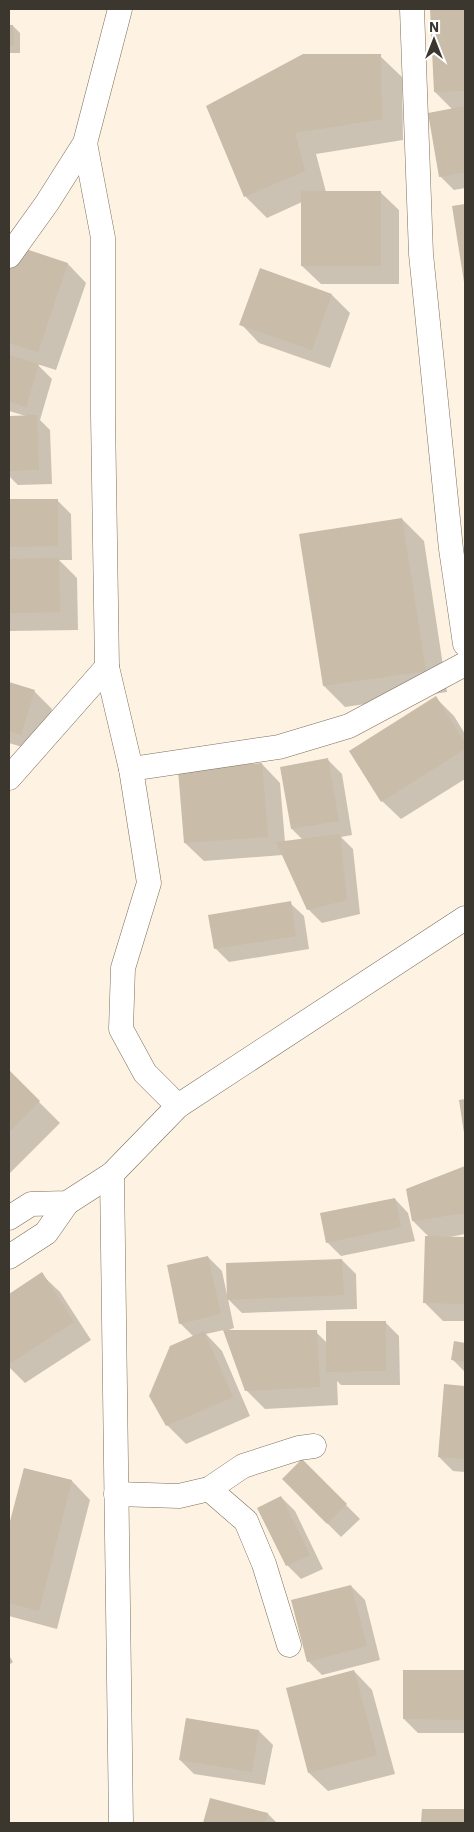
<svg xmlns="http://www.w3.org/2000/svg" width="474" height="1832" font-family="'IBM Plex Sans',sans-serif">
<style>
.shadow{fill:#0003}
.building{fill:#c9bca8}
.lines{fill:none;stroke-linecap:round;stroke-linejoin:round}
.street-casing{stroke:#7b6f5d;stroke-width:25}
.street{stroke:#fff;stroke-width:24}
</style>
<rect width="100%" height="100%" fill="#fef3e2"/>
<g class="shadow">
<polygon points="431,9 465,9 465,188 454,190 440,176 453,110 435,92"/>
<polygon points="9,26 13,26 20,33 20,53 9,53"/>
<polygon points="380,56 402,77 403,140 316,154 326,192 380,192 399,210 399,284 321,284 302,266 302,202 267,218 245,196 208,107"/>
<polygon points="465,205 465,279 454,207"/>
<polygon points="18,248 68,264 86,283 56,370 37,364 52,379 40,420 50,430 52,484 18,485 9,476 9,417 26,416 9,411 9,274"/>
<polygon points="332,295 350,313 330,368 259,343 241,324"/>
<polygon points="57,500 71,514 72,560 59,560 77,578 78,630 9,631 9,501"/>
<polygon points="402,519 424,541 447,692 345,707 324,686"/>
<polygon points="9,683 34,691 52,709 39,752 9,743"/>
<polygon points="436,698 454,716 465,734 465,779 401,819 382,801"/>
<polygon points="328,760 342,774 352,835 341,837 353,849 360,914 322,923 308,909 283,855 204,861 185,843 262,764 280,783 285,842 303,840 292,829"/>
<polygon points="290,903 304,916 309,949 229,962 215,948"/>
<polygon points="9,1072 60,1123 9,1174"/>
<polygon points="465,1167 465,1234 449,1237 449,1238 465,1239 465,1321 443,1321 424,1302 430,1238 413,1221 407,1190"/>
<polygon points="395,1199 408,1213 415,1241 341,1256 327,1242"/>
<polygon points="208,1257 222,1271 227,1295 342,1260 356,1274 357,1309 242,1313 228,1299 234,1328 226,1331 316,1332 327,1343 385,1322 399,1336 400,1385 341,1385 337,1381 338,1405 265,1409 246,1390 224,1330 206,1334 222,1351 250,1416 186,1444 167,1425 194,1337 180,1323"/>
<polygon points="41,1274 60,1292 91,1340 25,1383 9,1367 9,1295"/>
<polygon points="455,1343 465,1344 465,1372 452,1359"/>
<polygon points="445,1386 465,1387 465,1472 453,1471 439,1457"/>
<polygon points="302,1461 360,1519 341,1537 283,1479"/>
<polygon points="24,1469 72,1481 90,1500 57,1629 9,1616 9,1530"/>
<polygon points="281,1497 295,1511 323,1569 301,1579 287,1565"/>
<polygon points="351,1586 365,1600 380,1660 322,1675 308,1661"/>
<polygon points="9,1655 13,1662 9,1665"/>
<polygon points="354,1671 372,1690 395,1774 328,1791 309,1773"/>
<polygon points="405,1671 465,1671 465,1733 418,1733 404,1719"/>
<polygon points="259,1731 273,1745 265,1785 194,1774 180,1760"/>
<polygon points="211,1799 268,1814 277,1823 205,1823"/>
<rect x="423" y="1810" width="42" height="13"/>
</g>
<g class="building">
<polygon points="430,9 465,9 465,91 434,92"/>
<polygon points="9,25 13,25 14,46 9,46"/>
<polygon points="303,54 381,54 382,119 295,133 305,171 244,197 206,106"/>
<polygon points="465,106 465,172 439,177 428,113"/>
<rect x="301" y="191" width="80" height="75"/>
<polygon points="465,204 465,282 464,282 452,206"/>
<polygon points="17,246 68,263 38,352 9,343 9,270"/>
<polygon points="260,268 332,294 312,350 239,325"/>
<polygon points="9,355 39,364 26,407 9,402"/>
<polygon points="37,415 39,470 9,471 9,416"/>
<polygon points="9,499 58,499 58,546 9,547"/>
<polygon points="402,518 426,671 323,686 299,534"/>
<polygon points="59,558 60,612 9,613 9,559"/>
<polygon points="9,682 35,690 21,735 9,731"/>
<polygon points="436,696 465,743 465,749 381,802 349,751"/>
<polygon points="328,758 339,821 291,829 280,767"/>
<polygon points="262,763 268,837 184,843 178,770"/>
<polygon points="340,834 347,900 307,910 276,842"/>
<polygon points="291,901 296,936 214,949 208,915"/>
<polygon points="9,1070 40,1101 9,1132"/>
<polygon points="465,1099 465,1133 464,1133 459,1100"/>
<polygon points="465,1166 465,1213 412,1221 406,1189"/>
<polygon points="395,1198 401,1227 326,1243 320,1213"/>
<polygon points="425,1236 465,1237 465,1304 423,1303"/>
<polygon points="208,1256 221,1314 179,1324 167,1265"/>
<polygon points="342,1259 344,1295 227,1300 226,1263"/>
<polygon points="42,1272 74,1322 9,1364 9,1294"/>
<polygon points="326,1321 386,1321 386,1371 326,1372"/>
<polygon points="223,1330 317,1330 320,1387 245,1391"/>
<polygon points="204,1331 233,1397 166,1426 149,1396 170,1346"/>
<polygon points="454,1341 465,1343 465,1362 451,1360"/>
<polygon points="444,1384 465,1386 464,1459 438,1457"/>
<polygon points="302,1459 347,1504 327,1524 282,1479"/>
<polygon points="24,1468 72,1480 39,1611 9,1603 9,1525"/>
<polygon points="281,1496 310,1555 286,1566 257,1508"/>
<polygon points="351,1585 367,1646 307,1662 291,1600"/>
<polygon points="354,1670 377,1755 308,1773 286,1688"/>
<polygon points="403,1670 465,1670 465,1720 403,1719"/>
<polygon points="186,1718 259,1730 252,1772 179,1760"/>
<polygon points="210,1798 268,1813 266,1823 203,1823"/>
<polygon points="422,1809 465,1809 465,1823 421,1823"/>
</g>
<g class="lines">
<defs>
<g id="street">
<polyline points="412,9 421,254 451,549 465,644"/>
<polyline points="85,143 103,238 103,415 107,667 131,769 149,883 123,968 121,1029 145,1073 178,1106"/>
<polyline points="9,256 47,203 85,143 120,9"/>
<polyline points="131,769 279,747 349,726 465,664"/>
<polyline points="9,778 107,667"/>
<polyline points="112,1174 121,1823"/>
<polyline points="9,1218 31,1204 67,1203 112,1174 178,1106 465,918"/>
<polyline points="9,1257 46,1233 67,1203"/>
<polyline points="209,1489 246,1521 264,1564 289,1645"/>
<polyline points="116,1494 179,1496 209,1489 243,1466 299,1448 314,1446"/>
</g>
</defs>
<use href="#street" class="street-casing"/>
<use href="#street" class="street"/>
</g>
<rect width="474" height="1832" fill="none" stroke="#3b362e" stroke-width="20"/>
<g transform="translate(434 40)" stroke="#ffffff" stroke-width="4" paint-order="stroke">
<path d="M0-4L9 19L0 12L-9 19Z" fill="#3b362e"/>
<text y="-8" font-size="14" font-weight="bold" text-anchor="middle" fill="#3b362e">N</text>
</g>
</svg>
